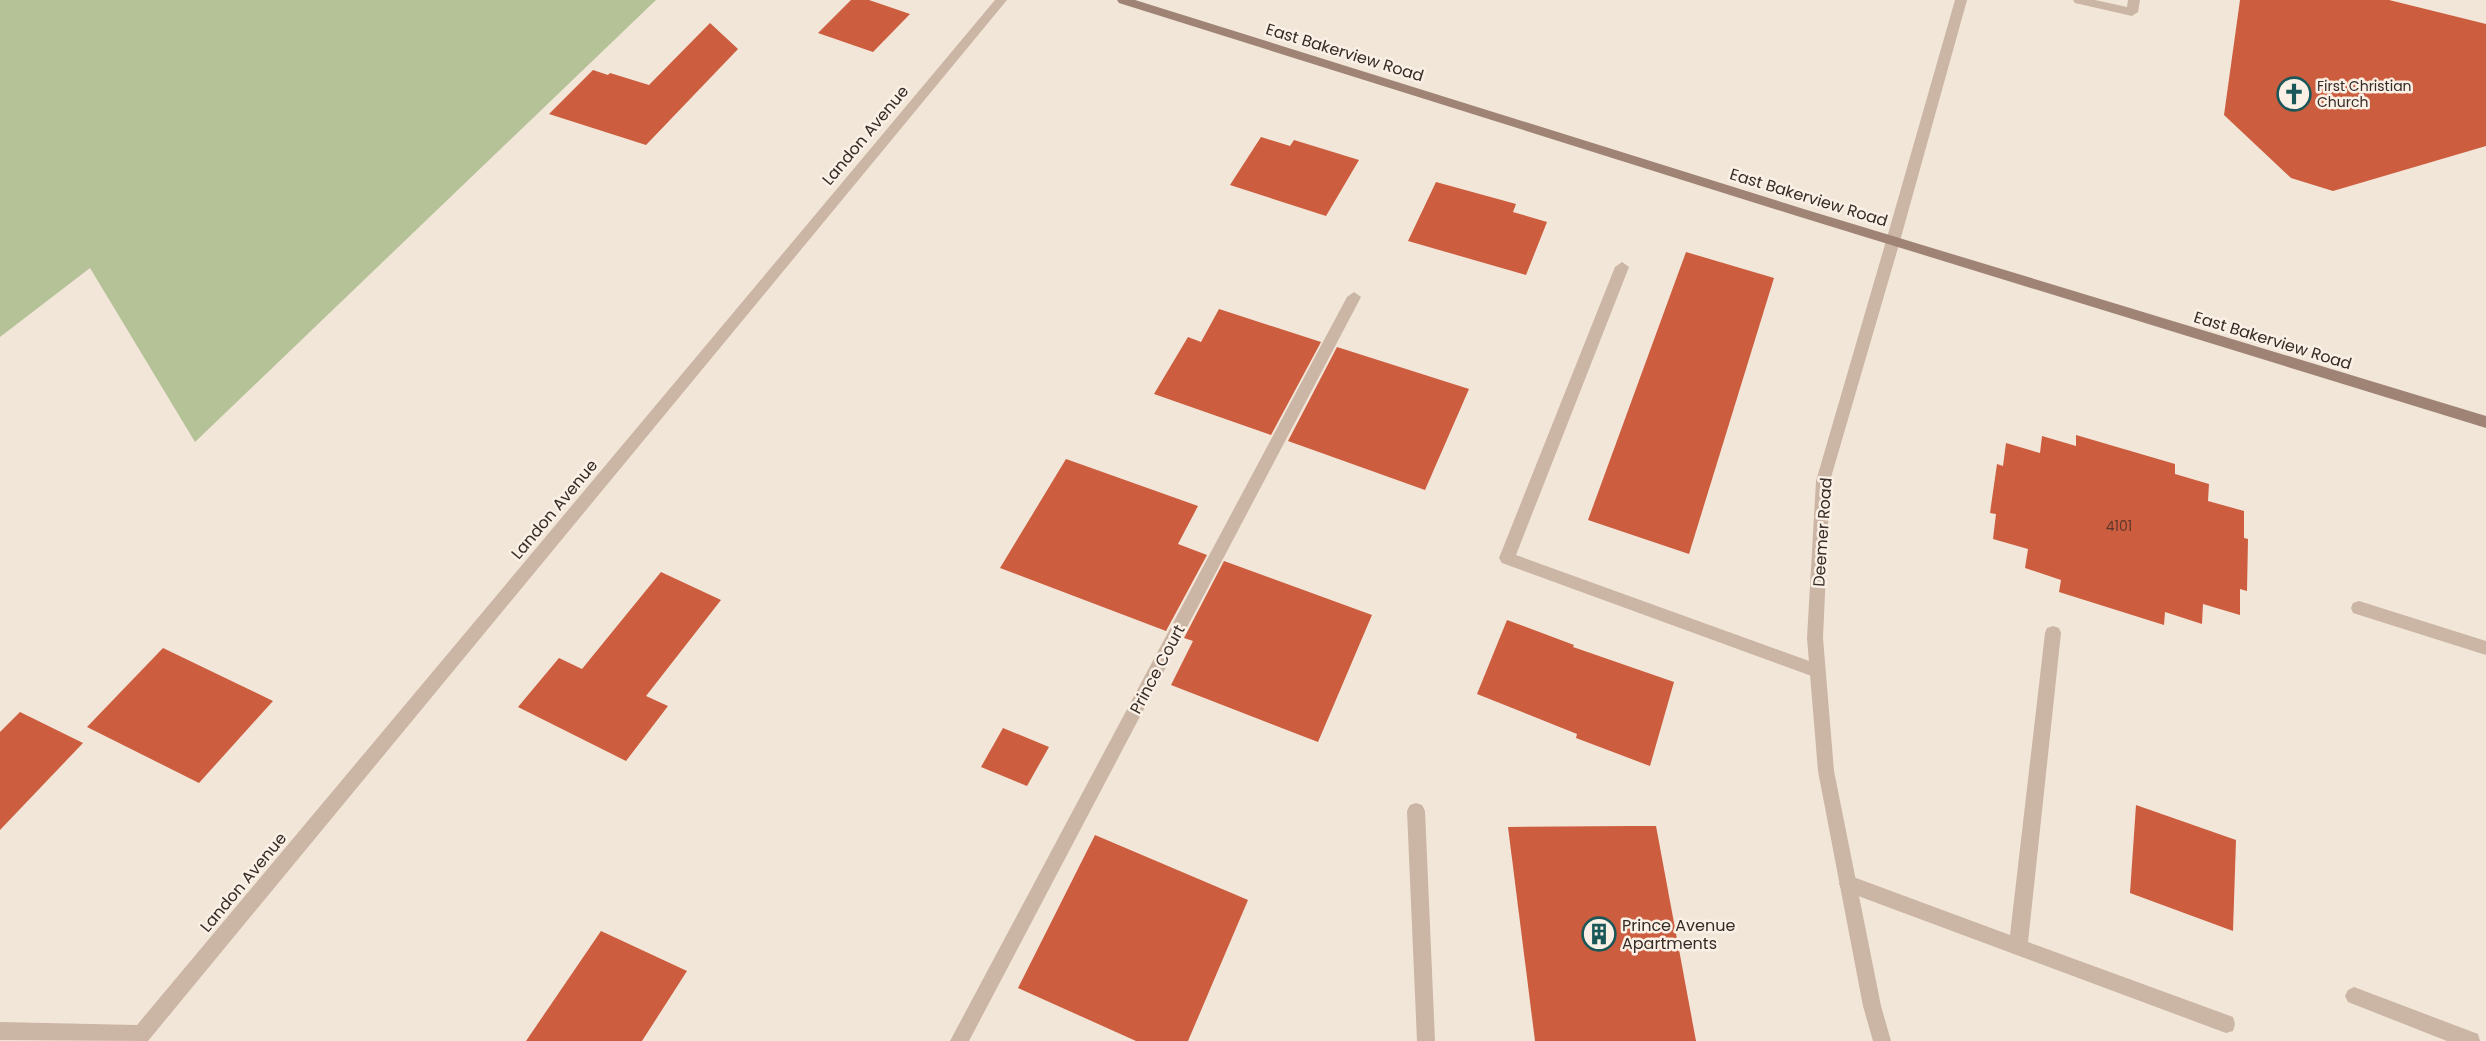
<svg xmlns="http://www.w3.org/2000/svg" width="2486" height="1041" font-family="Poppins,sans-serif">
<style>
.green{fill:#b5c298}
.building{fill:#cc5d3e}
.lines{fill:none;stroke-linecap:round;stroke-linejoin:round}
.service{fill:#cbb5a4;fill-rule:evenodd}
.minor{fill:#cbb5a4;fill-rule:evenodd}
.tertiary{fill:#cbb5a4;fill-rule:evenodd}
.secondary{fill:#9f8476;fill-rule:evenodd}
.labels{text-anchor:middle;stroke-width:5;stroke-linejoin:round;paint-order:stroke}
.far-poi-label{font-size:14px;fill:#362b26;stroke:#faf0e5;text-anchor:start}
.number-label{font-size:14px;fill:#5c382c}
.street-label{font-size:16px;fill:#362b26;stroke:#faf0e5}
.poi-label{font-size:16px;fill:#362b26;stroke:#faf0e5;text-anchor:start}
</style>
<rect width="100%" height="100%" fill="#f2e6d9"/>
<polygon class="green" points="0,0 656,0 195,442 90,268 0,337"/>
<g class="building">
<polygon points="851,0 869,0 910,14 873,52 818,33"/>
<polygon points="2240,0 2389,0 2486,24 2486,146 2333,191 2291,178 2224,115"/>
<polygon points="710,23 738,49 646,145 549,114 593,70 608,75 610,73 649,85"/>
<polygon points="1261,137 1290,146 1294,140 1359,160 1326,216 1230,185"/>
<polygon points="1436,182 1516,204 1513,212 1547,222 1526,275 1408,241"/>
<polygon points="1686,252 1774,278 1689,554 1588,520"/>
<polygon points="1219,309 1321,342 1271,435 1154,394 1188,337 1201,342"/>
<polygon points="1337,347 1469,389 1425,490 1288,441"/>
<polygon points="2076,435 2175,464 2175,474 2209,484 2208,501 2244,511 2244,538 2248,539 2247,591 2240,589 2240,615 2203,604 2202,624 2165,612 2164,625 2059,592 2061,580 2025,568 2028,549 1993,539 1996,514 1990,513 1997,464 2003,466 2006,443 2040,453 2042,436 2076,446"/>
<polygon points="1066,459 1198,506 1178,544 1207,555 1166,631 1000,568"/>
<polygon points="1224,561 1372,615 1318,742 1171,685 1193,641 1184,638"/>
<polygon points="661,572 721,600 646,696 668,706 626,761 518,707 559,658 582,669"/>
<polygon points="1507,620 1574,645 1573,647 1674,682 1650,766 1576,738 1577,734 1477,694"/>
<polygon points="163,648 273,701 199,783 87,727"/>
<polygon points="20,712 83,743 0,830 0,732"/>
<polygon points="1003,728 1049,747 1027,786 981,767"/>
<polygon points="2136,805 2236,840 2233,931 2130,893"/>
<polygon points="1631,826 1656,826 1696,1041 1535,1041 1508,827"/>
<polygon points="1095,835 1248,900 1188,1041 1136,1041 1018,988"/>
<polygon points="601,931 687,971 642,1041 526,1041"/>
</g>
<g class="lines">
<g class="service">
<polygon points="2073,0 2095,0 2127,7 2128,0 2140,0 2138,12 2132,16 2075,3"/>
<polygon points="1622,262 1629,267 1516,555 1823,666 1825,671 1823,676 1817,678 1502,563 1499,558 1615,267"/>
<polygon points="2359,601 2486,641 2486,655 2353,613 2351,608 2353,603"/>
<polygon points="2053,626 2059,628 2061,633 2028,942 2233,1017 2235,1024 2233,1031 2226,1033 1842,890 1839,884 1842,878 1848,875 2010,935 2045,633 2047,628"/>
<polygon points="1416,803 1422,805 1425,811 1435,1041 1417,1041 1407,811 1410,805"/>
<polygon points="2354,987 2478,1034 2480,1041 2447,1041 2348,1002 2345,996 2348,990"/>
</g>
<g class="minor">
<polygon points="995,0 1007,0 148,1041 0,1040 0,1022 137,1025"/>
<polygon points="1893,236 1900,241 1830,481 1823,638 1834,771 1881,1006 1891,1041 1873,1041 1863,1006 1818,771 1807,638 1816,481 1886,241"/>
<polygon points="1354,292 1361,297 969,1041 950,1041 1347,297"/>
</g>
<polygon class="tertiary" points="1955,0 1967,0 1900,241 1893,246 1886,241"/>
<polygon class="secondary" points="1117,0 1135,0 1807,210 2486,416 2486,428 1797,216 1119,3"/>
</g>
<defs>
<symbol id="church-ring" viewBox="-11 -11 22 22"><circle r="9.5" fill="#faf0e5" stroke="#1a5759" stroke-width="1.5"/><path d="M-1.2-6h2.4v3.5h3.3v2.4h-3.3V6h-2.4V-.1h-3.3v-2.4h3.3Z" fill="#1a5759"/></symbol>
<symbol id="building-ring" viewBox="-11 -11 22 22"><circle r="9.5" fill="#faf0e5" stroke="#1a5759" stroke-width="1.5"/><path d="M-4-6H4V6H1V3H-1V6H-4ZM-2.5-4.3h1.7v1.8h-1.7ZM.8-4.3h1.7v1.8H.8ZM-2.5-1h1.7V.8h-1.7ZM.8-1h1.7V.8H.8Z" fill="#1a5759"/></symbol>
</defs>
<g fill-rule="evenodd">
<use href="#church-ring" x="2275" y="75" width="38" height="38"/>
<use href="#building-ring" x="1580" y="915" width="38" height="38"/>
</g>
<g class="labels">
<g class="far-poi-label">
<text x="2317" y="91">First Christian<tspan x="2317" dy="16">Church</tspan></text>
</g>
<g class="number-label">
<text x="2119" y="531">4101</text>
</g>
<g class="street-label">
<text transform="translate(1345 52) rotate(17)" y="6">East Bakerview Road</text>
<text transform="translate(865 135) rotate(-50)" y="6">Landon Avenue</text>
<text transform="translate(1809 197) rotate(17)" y="6">East Bakerview Road</text>
<text transform="translate(2273 340) rotate(17)" y="6">East Bakerview Road</text>
<text transform="translate(554 509) rotate(-50)" y="6">Landon Avenue</text>
<text transform="translate(1822 532) rotate(-86)" y="6">Deemer Road</text>
<text transform="translate(1157 669) rotate(-62)" y="6">Prince Court</text>
<text transform="translate(243 882) rotate(-50)" y="6">Landon Avenue</text>
</g>
<g class="poi-label">
<text x="1622" y="931">Prince Avenue<tspan x="1622" dy="18">Apartments</tspan></text>
</g>
</g>
</svg>
